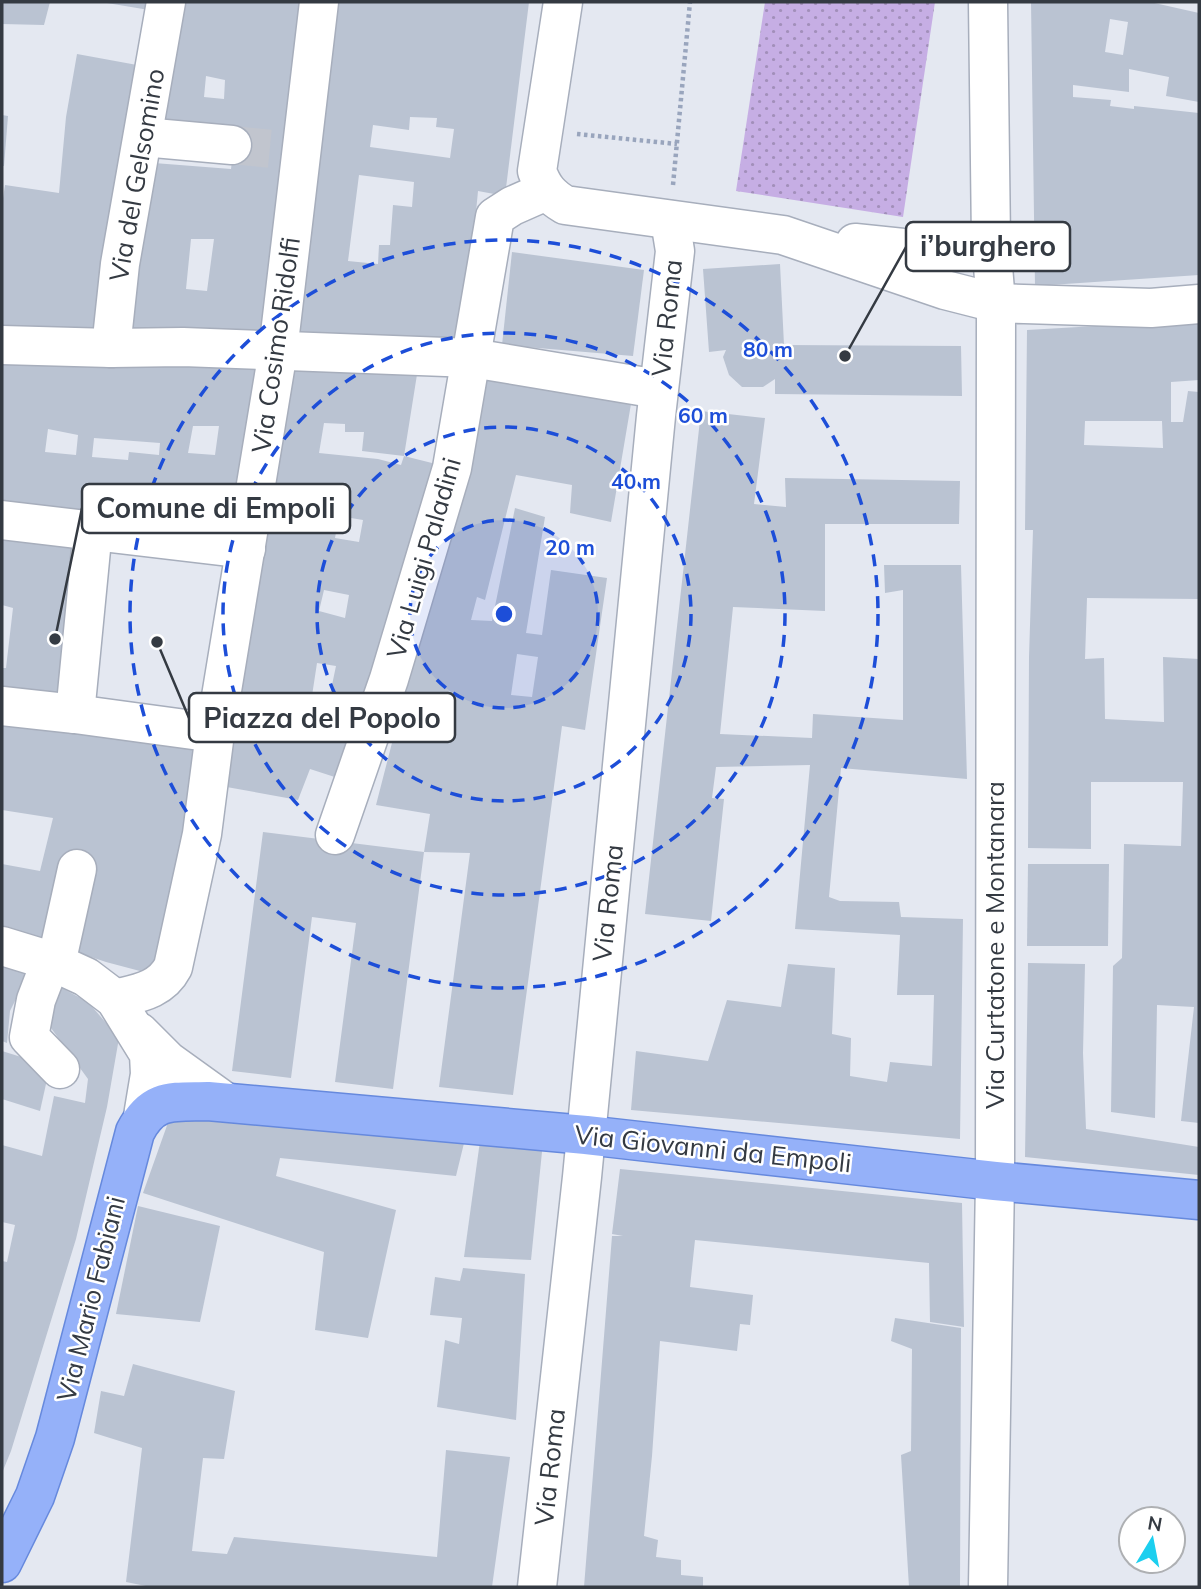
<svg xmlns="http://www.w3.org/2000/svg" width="1201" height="1589" font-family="Mulish,sans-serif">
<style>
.grass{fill:url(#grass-dots)}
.building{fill:#bac3d2;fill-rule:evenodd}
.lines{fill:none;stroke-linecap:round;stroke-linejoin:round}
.minor-tunnel{stroke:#c1c5ce;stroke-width:38;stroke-dasharray:38 19;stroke-linecap:butt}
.minor-casing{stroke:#a7aebc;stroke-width:41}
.major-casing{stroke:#6689dd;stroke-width:41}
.path{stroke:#99a5bd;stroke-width:4.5;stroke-dasharray:3.5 3.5;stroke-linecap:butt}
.minor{stroke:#fff;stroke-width:38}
.major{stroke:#95b1f9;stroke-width:38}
.ring{fill:none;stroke:#1d4ed8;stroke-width:3.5;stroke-dasharray:12 9}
.labels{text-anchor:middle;stroke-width:5;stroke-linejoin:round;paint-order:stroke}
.street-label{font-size:26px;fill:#343a42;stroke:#fff}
.centre{fill:#1d4ed8;stroke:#fff;stroke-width:3.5}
.ring-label{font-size:21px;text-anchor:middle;font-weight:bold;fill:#1d4ed8;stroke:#fff;stroke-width:5;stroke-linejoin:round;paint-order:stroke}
.leader{fill:none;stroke:#343a42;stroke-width:2.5}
.callout-dot{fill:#343a42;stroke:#fff;stroke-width:2.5}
.callout{fill:#fff;stroke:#343a42;stroke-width:2.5}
.callout-label{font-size:28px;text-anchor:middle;font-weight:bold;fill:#343a42}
</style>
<defs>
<pattern id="grass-dots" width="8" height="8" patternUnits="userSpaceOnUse" patternTransform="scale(1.75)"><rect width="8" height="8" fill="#c6aee4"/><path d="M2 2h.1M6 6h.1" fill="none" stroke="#a28fba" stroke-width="1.8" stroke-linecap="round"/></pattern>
</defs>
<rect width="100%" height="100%" fill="#e4e8f1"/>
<polygon class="grass" points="765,2 935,2 903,217 736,191"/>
<g class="building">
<polygon points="2,2 50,2 44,25 2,24"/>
<polygon points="101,2 157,2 155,11"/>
<path d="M177 2H307L273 339 121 336 154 163 231 169 236 129 162 121ZM206 76 225 80 224 99 204 97ZM191 239H214L207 291 186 289Z"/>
<path d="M333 2H529L505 196 478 191 463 349 289 338ZM410 117 437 118 436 127 454 129 450 158 370 147 373 125 409 130ZM359 175 414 182 412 207 393 205 390 245H379L378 264 348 261Z"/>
<path d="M1031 2H1150L1199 13V102L1166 96 1169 77 1129 69V92L1073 85V97L1111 100 1110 106 1134 109V106L1199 113V275L1035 286ZM1110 19 1128 22 1123 55 1105 52Z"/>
<polygon points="77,54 148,67 107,335 2,333 2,205 5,185 59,193 66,117"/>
<polygon points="2,115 8,116 4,166 2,166"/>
<polygon points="512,252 644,270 633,356 502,345"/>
<polygon points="780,264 784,345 961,346 962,396 775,394 775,379 763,387 742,387 729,375 723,357 726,350 709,352 703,269"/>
<path d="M1199 320V380L1171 382V422H1183L1188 391 1199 392V599L1087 598 1085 659 1104 658 1105 719 1164 722 1163 657 1199 659V1123L1181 1121 1194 1007 1157 1005 1155 1118 1111 1112 1113 966 1122 958 1124 844 1181 846 1183 782H1091V849L1028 848 1029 657 1033 530H1025L1027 330ZM1085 421H1162L1163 448 1084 445Z"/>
<path d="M2 353 271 357 235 537 2 512ZM193 426H219L215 455 188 453ZM48 429 78 435 76 455 45 452ZM94 438 160 443 159 455 129 452 128 460 92 457Z"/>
<path d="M286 357 419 362 404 456 362 451 364 432H345V424L324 423 319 453 378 459 401 465 404 456 444 466 344 780 310 769 298 800 221 786ZM339 516 363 520 359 542 335 538ZM324 590 349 595 345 618 319 611ZM317 663 336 666 328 704 317 737 306 735Z"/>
<path d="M487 374 632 398 611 522 570 513 572 485 516 475 485 600 477 597 471 620 492 621 515 508 545 517 526 633 542 635 551 570 607 578 585 730 562 726 513 1095 439 1087 470 853 424 852 430 814 376 805ZM517 654 538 657 532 697 511 695Z"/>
<polygon points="701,411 765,418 754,504 786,507 785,478 960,481 959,524 825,524 825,611 733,607 720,734 812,738 813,714 903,720 903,590 885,593 884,565 961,565 967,779 841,768 829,897 840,901 899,902 901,917 963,919 960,1139 631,1110 636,1051 708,1061 727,1000 781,1007 788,964 835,968 832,1034 851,1038 850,1076 887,1082 890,1062 932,1066 934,995 897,995 900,935 795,929 810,765 716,767 712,798 724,799 711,921 645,914"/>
<polygon points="2,529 83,539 61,706 2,699 2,668 6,668 13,608 2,605"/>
<polygon points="2,711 207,738 155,975 106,962 2,927 2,864 40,871 53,818 2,810"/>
<polygon points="263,832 424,852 393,1089 335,1082 356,923 312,917 291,1078 232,1071"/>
<polygon points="1028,864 1109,864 1108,946 1027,946"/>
<polygon points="2,963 28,975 10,1011 7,1043 2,1041"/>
<polygon points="1028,963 1085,964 1083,1053 1086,1129 1199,1147 1199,1175 1025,1157"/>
<polygon points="56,985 88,1002 119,1038 107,1107 76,1239 11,1451 2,1473 2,1261 7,1262 15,1225 2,1222 2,1145 42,1156 54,1096 85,1103 88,1079 38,1010"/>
<polygon points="2,1051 50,1066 40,1111 2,1099"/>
<polygon points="170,1117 465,1139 456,1176 280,1158 276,1176 396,1210 368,1338 315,1330 324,1252 143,1193"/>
<polygon points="480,1141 543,1142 531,1260 464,1257"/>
<polygon points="620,1169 962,1203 964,1327 930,1322 929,1263 695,1240 690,1287 753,1295 750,1325 740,1324 737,1351 660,1341 652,1456 644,1536 658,1540 656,1557 681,1560 681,1575 703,1577 703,1587 584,1587 612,1236 623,1236 612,1234"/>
<polygon points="138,1206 220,1226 200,1322 116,1314"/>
<polygon points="463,1268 525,1274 516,1420 437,1407 445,1340 459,1344 462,1318 430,1315 435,1277 460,1281"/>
<polygon points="895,1318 961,1328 960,1587 909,1587 901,1455 911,1451 912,1349 891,1341"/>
<polygon points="133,1364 235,1391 224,1459 203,1458 192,1551 227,1554 234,1537 437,1557 446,1450 510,1457 492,1587 151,1587 126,1582 142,1448 94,1433 101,1391 124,1396"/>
</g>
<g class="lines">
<polyline class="minor-tunnel" points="232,145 293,151"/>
<defs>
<g id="minor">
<path d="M563 2 537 171C543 188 550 196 565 205L783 235 945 290 996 303 991 242 988 2"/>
<polyline points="143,137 232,145"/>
<polyline points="855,243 951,253 991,242"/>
<polyline points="2,345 111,348 183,347 472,358 658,389"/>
<polyline points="111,348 120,264 166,2"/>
<polyline points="2,520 246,549"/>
<polyline points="93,529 75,714 215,733"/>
<polyline points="2,706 75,714"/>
<polyline points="335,835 389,679 452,468 495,217 512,206 546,191"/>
<polyline points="2,946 51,961 86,977 115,999 149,1054 150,1074 143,1116"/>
<polyline points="51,961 36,1000 29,1037 60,1069"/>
<polyline points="56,964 77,869"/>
<path d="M115 999C139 993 161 990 173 967L202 834 215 733 278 351 319 2"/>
<polyline points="139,1032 168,1061 225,1102"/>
<polyline points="537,1587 582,1177 656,416 675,251 670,220"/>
<polyline points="988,1587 995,1181 996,303 1151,308 1199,304"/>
</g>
<path id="major" d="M2 1563 35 1496 55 1438 135 1132C153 1097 173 1102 208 1101L586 1135 995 1181 1199 1200"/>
</defs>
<use href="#minor" class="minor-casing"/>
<use href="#major" class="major-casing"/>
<g class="path">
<polyline points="577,134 677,144"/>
<polyline points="673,185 690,2"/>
</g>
<use href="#minor" class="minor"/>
<use href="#major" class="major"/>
</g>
<circle cx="504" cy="614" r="94" fill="#1d4ed8" fill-opacity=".12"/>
<g class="ring">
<circle cx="504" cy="614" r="94"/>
<circle cx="504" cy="614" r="187"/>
<circle cx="504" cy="614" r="281"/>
<circle cx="504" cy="614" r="374"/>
</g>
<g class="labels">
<g class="street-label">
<text transform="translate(137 175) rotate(-80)" y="9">Via del Gelsomino</text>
<text transform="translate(667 318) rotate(-84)" y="9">Via Roma</text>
<text transform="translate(276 345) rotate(-82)" y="9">Via Cosimo Ridolfi</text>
<text transform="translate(424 558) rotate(-74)" y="9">Via Luigi Paladini</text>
<text transform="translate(608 903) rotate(-84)" y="9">Via Roma</text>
<text transform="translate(995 945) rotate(-90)" y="9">Via Curtatone e Montanara</text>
<text transform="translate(713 1149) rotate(6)" y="9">Via Giovanni da Empoli</text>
<text transform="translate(91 1299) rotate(-76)" y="9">Via Mario Fabiani</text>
<text transform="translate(550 1467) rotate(-84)" y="9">Via Roma</text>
</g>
</g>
<circle cx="504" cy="614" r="10" class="centre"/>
<g class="ring-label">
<text x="768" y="357">80 m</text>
<text x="703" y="423">60 m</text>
<text x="636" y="489">40 m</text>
<text x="570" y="555">20 m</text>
</g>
<path class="leader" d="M845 356L906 247M55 639L82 508M157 642L189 718"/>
<g class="callout-dot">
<circle cx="845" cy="356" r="7"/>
<circle cx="55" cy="639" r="7"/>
<circle cx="157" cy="642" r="7"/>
</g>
<g class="callout">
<rect x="906" y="222" width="164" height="49" rx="7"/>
<rect x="82" y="484" width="268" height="49" rx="7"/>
<rect x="189" y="693" width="266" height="49" rx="7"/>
</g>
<g class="callout-label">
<text x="988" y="256">i’burghero</text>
<text x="216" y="518">Comune di Empoli</text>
<text x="322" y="728">Piazza del Popolo</text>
</g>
<rect width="1201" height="1589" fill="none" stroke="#343a42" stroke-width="7"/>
<g transform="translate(1152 1540) rotate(10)"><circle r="33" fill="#ffffff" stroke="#aeb0b3" stroke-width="2"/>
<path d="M0-5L12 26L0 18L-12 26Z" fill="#1ccfef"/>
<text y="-10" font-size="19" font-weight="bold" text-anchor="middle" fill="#343a42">N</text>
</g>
</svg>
